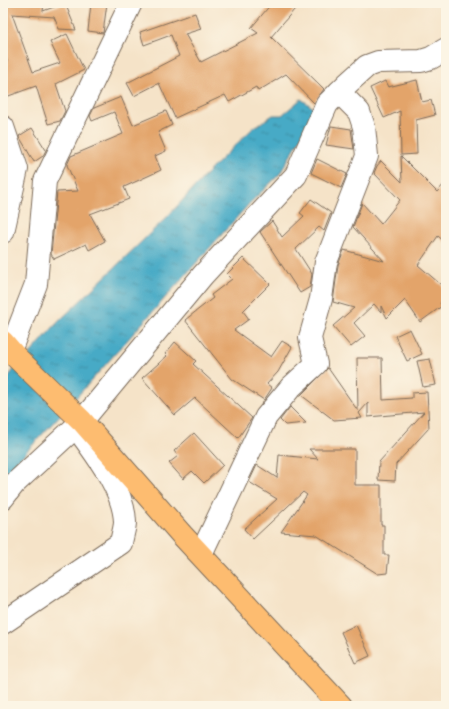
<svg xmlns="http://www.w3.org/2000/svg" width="449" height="709" font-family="'Libre Caslon Text',serif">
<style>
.water{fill:url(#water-ripples);stroke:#406a72}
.building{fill:#e3a46b}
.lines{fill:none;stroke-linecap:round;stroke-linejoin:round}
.minor-casing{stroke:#7c6b5a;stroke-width:24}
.major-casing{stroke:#7c6b5a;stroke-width:24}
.minor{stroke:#fff;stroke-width:22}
.major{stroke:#fdbc70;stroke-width:22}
</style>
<defs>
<pattern id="water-ripples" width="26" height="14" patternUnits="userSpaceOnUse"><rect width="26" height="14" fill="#46aac6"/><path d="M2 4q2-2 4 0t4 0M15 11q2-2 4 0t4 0" fill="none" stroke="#3c8ba0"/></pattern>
</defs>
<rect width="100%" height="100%" fill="#fcf5e5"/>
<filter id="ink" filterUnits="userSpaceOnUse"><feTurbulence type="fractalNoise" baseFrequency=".025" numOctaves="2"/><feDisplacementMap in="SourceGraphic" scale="8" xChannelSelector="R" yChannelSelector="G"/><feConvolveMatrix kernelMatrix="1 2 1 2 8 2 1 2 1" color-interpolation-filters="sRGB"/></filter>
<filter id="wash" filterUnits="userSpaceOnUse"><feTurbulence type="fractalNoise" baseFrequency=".012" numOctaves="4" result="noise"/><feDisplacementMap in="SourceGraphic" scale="16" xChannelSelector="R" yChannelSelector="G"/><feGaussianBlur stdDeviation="0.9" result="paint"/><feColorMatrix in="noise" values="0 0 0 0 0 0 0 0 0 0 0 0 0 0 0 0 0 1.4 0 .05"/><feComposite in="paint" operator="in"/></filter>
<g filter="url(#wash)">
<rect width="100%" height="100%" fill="#f5e3c8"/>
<g class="water">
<polygon points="301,99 315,109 304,133 279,175 249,204 74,400 27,357 57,323 168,216 210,170 253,128 273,115 282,115"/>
<polygon points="15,368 63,412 3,477 3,384"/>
</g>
<g id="blocks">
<g class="building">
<polygon points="3,3 44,3 43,11 65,3 76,30 59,29 54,17 12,14 33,72 60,63 50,42 67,34 84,70 56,84 65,111 60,121 48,124 36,86 3,98 3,65 8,63 3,49"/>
<polygon points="91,3 107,3 103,33 88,31"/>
<polygon points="272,3 300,3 271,37 324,89 314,103 286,74 258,91 256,87 229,102 225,95 175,118 159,83 134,96 127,83 179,56 171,35 144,45 140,32 195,13 201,29 185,34 201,62 258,33 251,28"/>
<polygon points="417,80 422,102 431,100 435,115 416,120 417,154 401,155 400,111 384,118 370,88 385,81 388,87"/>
<polygon points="121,97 133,125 166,111 172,125 158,132 166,151 155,156 161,170 124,187 129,199 90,214 105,241 89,250 86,244 54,259 51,254 57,192 78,191 67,165 71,156 123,134 114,112 92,121 90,116 94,108"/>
<polygon points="331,126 351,129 354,149 326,145"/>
<polygon points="32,128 46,150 43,156 34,162 19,136"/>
<polygon points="401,156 437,192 446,182 446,243 438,236 418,265 446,289 446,299 440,303 442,306 420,322 405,300 387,318 381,306 381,312 374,304 354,323 365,336 351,347 333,326 354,308 333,302 338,265 344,250 384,261 353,227 362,203 381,224 400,200 374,173 377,166 381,161 402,182"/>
<polygon points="317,159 347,174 341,188 311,173"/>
<polygon points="311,199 331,213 324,231 319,227 296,249 312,274 310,287 300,293 260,232 272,221 282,237 304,216 300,213"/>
<polygon points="243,258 270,284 243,311 249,319 234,330 271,357 282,341 292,347 278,372 267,384 272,388 264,400 232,379 185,320 213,298 211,295 232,279 227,274"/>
<polygon points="410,329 422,354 407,361 395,336"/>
<polygon points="175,342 196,361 193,364 252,418 238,438 195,398 175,415 142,378 167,356 165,354"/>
<polygon points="357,358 382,358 383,400 412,398 412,393 427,392 429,428 396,464 395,481 378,480 379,462 424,412 368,417 368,403 359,413 362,418 334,420 301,395 328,368 358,411"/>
<polygon points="430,359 436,385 423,387 417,361"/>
<polygon points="290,407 306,423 285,425 280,420"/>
<polygon points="194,433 223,465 204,483 192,471 183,479 169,463 178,456 174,451"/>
<polygon points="309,449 355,449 355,485 381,485 381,525 384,525 384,555 389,555 387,573 378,574 316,535 281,532 307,495 303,492 253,539 244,529 277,499 249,482 257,465 277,478 279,455 318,459"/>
<polygon points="356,625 370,656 355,663 341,632"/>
</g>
</g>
</g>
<g filter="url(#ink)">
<use href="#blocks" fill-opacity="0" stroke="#7c6b5a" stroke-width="1"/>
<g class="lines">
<defs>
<g id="minor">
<polyline points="3,127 17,169 3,232"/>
<polyline points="10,351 36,284 45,181 131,3"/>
<polyline points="3,498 14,484 82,421 203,275 296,175 327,104 347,84 367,66 378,62 421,61 431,58 446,49"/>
<polyline points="201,554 266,417 291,387 316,364 310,338 321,299 326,262 367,156 364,127 359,112 339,92"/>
<path d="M3 623 121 543C122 536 125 528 125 522 124 489 94 452 76 427"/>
</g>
<polyline id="major" points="3,342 16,357 82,421 182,535 341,706"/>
</defs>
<use href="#minor" class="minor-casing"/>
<use href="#major" class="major-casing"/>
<use href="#minor" class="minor"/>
<use href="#major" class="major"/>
</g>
</g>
<rect width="449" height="709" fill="none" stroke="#fcf5e5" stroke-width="16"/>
</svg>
